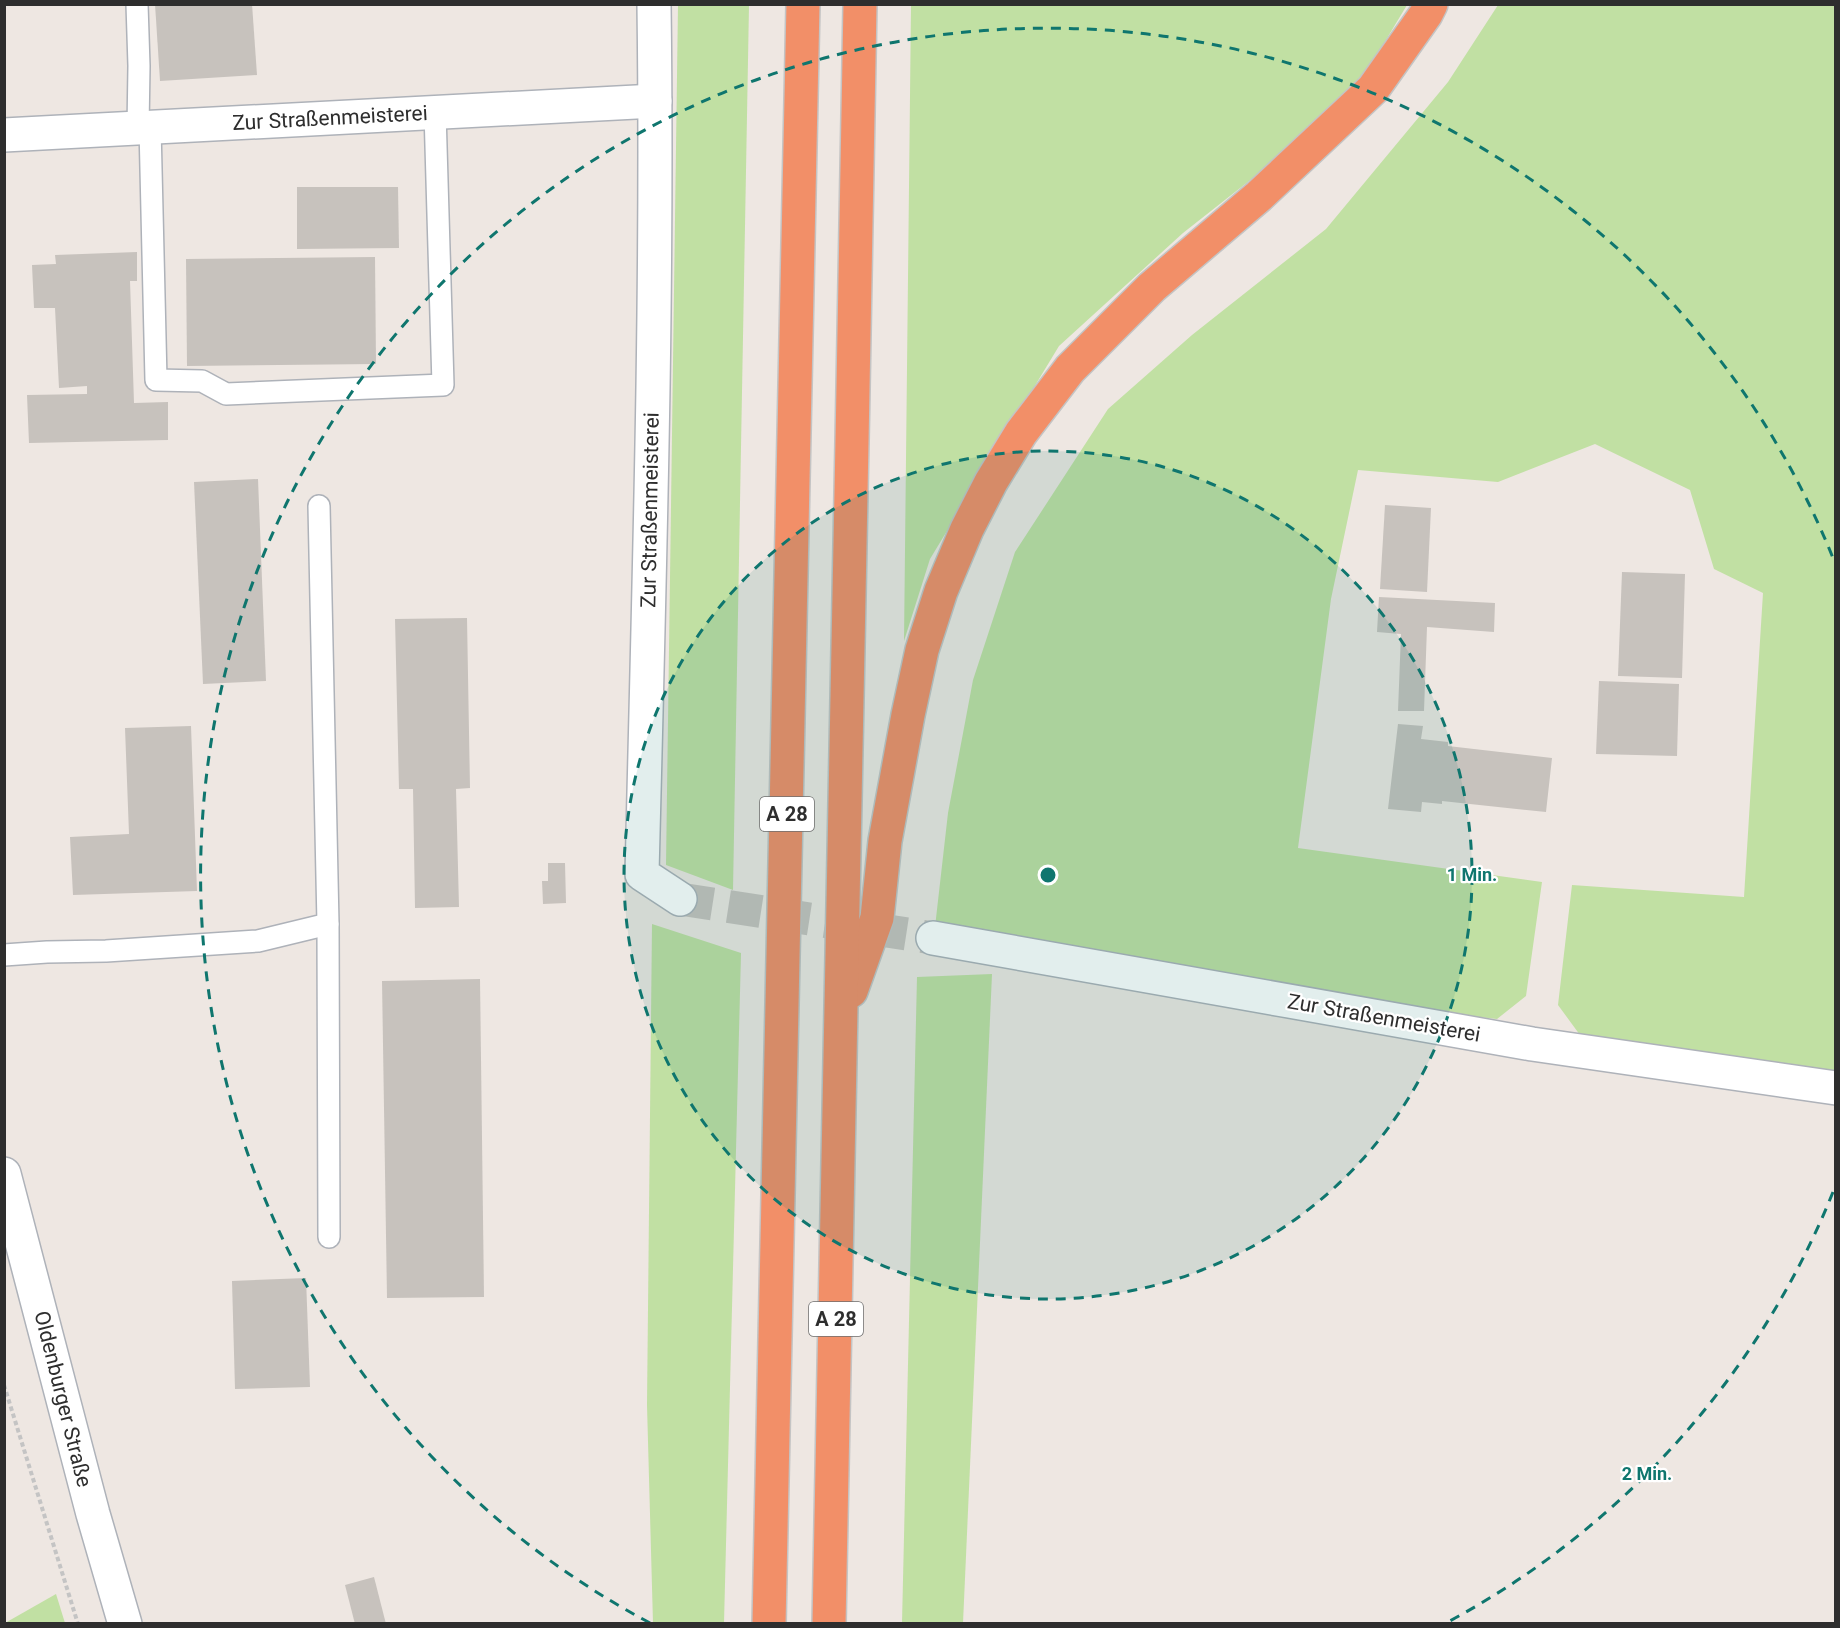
<svg xmlns="http://www.w3.org/2000/svg" width="1840" height="1628" font-family="Roboto,sans-serif">
<style>
.green{fill:#c1e0a3}
.building{fill:#c7c2bd}
.lines{fill:none;stroke-linecap:round;stroke-linejoin:round}
.minor-tunnel{stroke:#c8c2be;stroke-width:33;stroke-dasharray:33 16;stroke-linecap:butt}
.service-casing{stroke:#aeb2b9;stroke-width:24}
.minor-casing{stroke:#aeb2b9;stroke-width:36}
.secondary-casing{stroke:#aeb2b9;stroke-width:36}
.motorway-casing{stroke:#c4c4c4;stroke-width:36}
.path{stroke:#c4c4c4;stroke-width:4;stroke-dasharray:4.5 3;stroke-linecap:butt}
.service{stroke:#fff;stroke-width:21}
.minor{stroke:#fff;stroke-width:33}
.secondary{stroke:#fff;stroke-width:33}
.motorway{stroke:#f28f68;stroke-width:33}
.ring{fill:none;stroke:#0f766e;stroke-width:3;stroke-dasharray:10 8}
.labels{text-anchor:middle;stroke-width:4.5;stroke-linejoin:round;paint-order:stroke}
.shield{fill:#fff;stroke:#6d6d6d;stroke-width:1.5}
.shield-label{font-size:20px;font-weight:bold;fill:#2e2e2e}
.street-label{font-size:21px;fill:#2e2e2e;stroke:#fff}
.centre{fill:#0f766e;stroke:#fff;stroke-width:3}
.ring-label{font-size:18px;text-anchor:middle;font-weight:bold;fill:#0f766e;stroke:#fff;stroke-width:4.5;stroke-linejoin:round;paint-order:stroke}
</style>
<rect width="100%" height="100%" fill="#eee7e2"/>
<g class="green">
<polygon points="678,5 749,5 733,890 666,865"/>
<polygon points="911,5 1407,5 1357,88 1263,170 1183,233 1059,346 930,559 904,641"/>
<polygon points="1498,5 1835,5 1835,1074 1580,1035 1558,1005 1572,885 1744,897 1763,593 1714,569 1690,490 1595,444 1498,482 1358,470 1331,599 1298,848 1542,882 1526,996 1497,1019 1461,1015 1008,934 935,927 948,813 973,680 1015,552 1108,409 1192,335 1326,229 1448,82"/>
<polygon points="652,924 741,953 724,1623 653,1623 647,1405"/>
<polygon points="992,974 963,1623 902,1623 917,977"/>
<polygon points="56,1594 65,1623 5,1623"/>
</g>
<g class="building">
<polygon points="155,4 252,4 257,75 160,81"/>
<polygon points="297,187 398,187 399,248 297,249"/>
<polygon points="137,252 137,281 130,281 134,403 168,402 168,440 29,443 27,395 87,394 87,386 59,388 55,308 34,308 32,265 56,264 55,255"/>
<polygon points="375,257 376,364 187,366 186,259"/>
<polygon points="258,479 266,681 203,684 194,482"/>
<polygon points="1385,505 1431,508 1427,592 1380,589"/>
<polygon points="1622,572 1685,574 1682,678 1618,676"/>
<polygon points="1379,597 1495,603 1494,632 1427,627 1424,711 1398,711 1401,634 1377,632"/>
<polygon points="467,618 470,788 456,789 459,907 415,908 413,789 399,789 395,619"/>
<polygon points="1599,681 1679,684 1677,756 1596,754"/>
<polygon points="1398,724 1423,726 1421,739 1448,742 1448,746 1552,758 1546,812 1442,801 1442,804 1422,802 1421,812 1388,809"/>
<polygon points="191,726 197,891 73,895 70,837 129,834 125,728"/>
<polygon points="548,863 565,863 566,903 543,904 542,881 548,881"/>
<polygon points="480,979 484,1297 387,1298 382,981"/>
<polygon points="306,1278 310,1387 235,1389 232,1281"/>
<polygon points="374,1577 386,1624 355,1624 345,1585"/>
</g>
<g class="lines">
<polyline class="minor-tunnel" points="680,899 933,938"/>
<defs>
<g id="service">
<polyline points="137,4 139,66 138,128"/>
<polyline points="150,127 156,380 202,381 226,394 443,385 435,112"/>
<polyline points="328,924 329,1237"/>
<polyline points="4,955 47,952 106,951 258,941 328,924 319,506"/>
</g>
<g id="minor">
<path d="M654 4C658 294 649 584 642 874L680 899"/>
<polyline points="4,135 655,101"/>
<polyline points="933,938 1532,1044 1836,1088"/>
</g>
<polyline id="secondary" points="4,1174 93,1514 125,1624"/>
<g id="motorway">
<polyline points="851,991 877,918 885,841 908,715 922,650 941,591 967,529 991,482 1021,433 1070,369 1152,287 1259,196 1373,89 1426,14 1431,4"/>
<polyline points="769,1624 803,4"/>
<path d="M829 1624C841 1084 850 544 860 4"/>
</g>
</defs>
<use href="#service" class="service-casing"/>
<use href="#minor" class="minor-casing"/>
<use href="#secondary" class="secondary-casing"/>
<use href="#motorway" class="motorway-casing"/>
<polyline class="path" points="4,1385 78,1624"/>
<use href="#service" class="service"/>
<use href="#minor" class="minor"/>
<use href="#secondary" class="secondary"/>
<use href="#motorway" class="motorway"/>
</g>
<circle cx="1048" cy="875" r="424" fill="#0f766e" fill-opacity=".12"/>
<g class="ring">
<circle cx="1048" cy="875" r="424"/>
<path d="M1833 1192A847 847 0 0 1 1446 1623M650 1623A847 847 0 1 1 1833 558"/>
</g>
<g class="labels">
<g class="shield">
<rect x="760" y="797" width="54" height="34" rx="4.5"/>
<rect x="809" y="1302" width="54" height="34" rx="4.5"/>
</g>
<g class="shield-label">
<text x="787" y="821">A 28</text>
<text x="836" y="1326">A 28</text>
</g>
<g class="street-label">
<text transform="translate(330 118) rotate(-3)" y="7">Zur Straßenmeisterei</text>
<text transform="translate(650 510) rotate(-89)" y="7">Zur Straßenmeisterei</text>
<text transform="translate(1384 1018) rotate(10)" y="7">Zur Straßenmeisterei</text>
<text transform="translate(63 1399) rotate(76)" y="7">Oldenburger Straße</text>
</g>
</g>
<circle cx="1048" cy="875" r="9" class="centre"/>
<g class="ring-label">
<text x="1472" y="881">1 Min.</text>
<text x="1647" y="1480">2 Min.</text>
</g>
<rect width="1840" height="1628" fill="none" stroke="#2e2e2e" stroke-width="12"/>
</svg>
